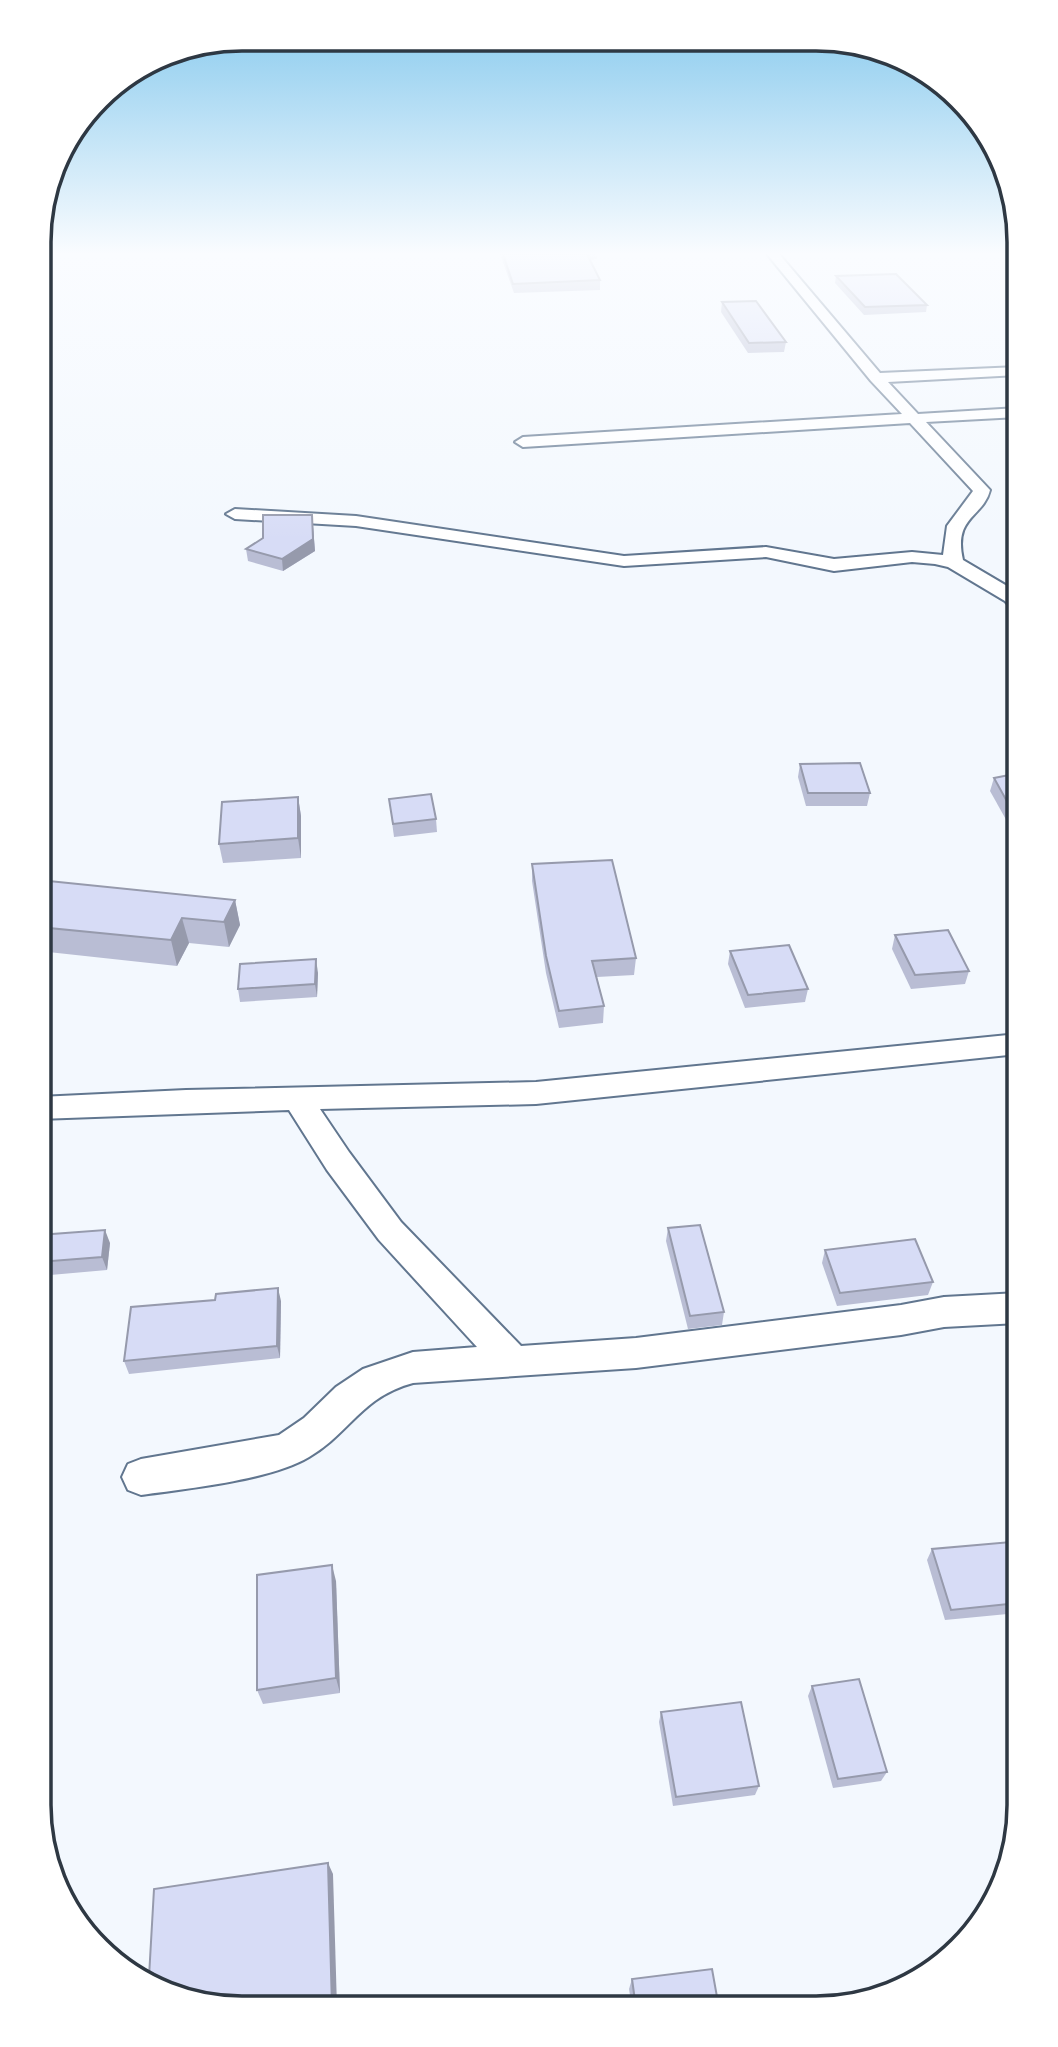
<svg xmlns="http://www.w3.org/2000/svg" width="1058" height="2047" font-family="Lato,sans-serif">
<style>
.lines{fill:none;stroke-linecap:round;stroke-linejoin:round}
.minor-casing{stroke:#61768f;stroke-width:4}
.minor{fill:#fff;fill-rule:evenodd}
.wall{fill:#b9bdd4}
.shaded-wall{fill:#969aac}
.building{fill:#d7dcf6;stroke:#969aac;stroke-width:2}
.rim{fill:none;stroke:#2e3843;stroke-width:3.5}
</style>
<rect width="100%" height="100%" fill="#f3f8fe"/>
<g class="lines">
<defs>
<g id="minor">
<path d="M767 254H779L880 373 1019 367V375L888 382 918 414 1019 408V417L926 422 990 490C983 518 953 516 963 560L1019 593V611L1012 609 1005 601 948 567 935 564 912 562 834 571 766 557 624 566 356 526 235 519 226 514 235 509 356 516 624 556 766 547 834 559 912 552 943 555 947 526 973 491 910 423 523 447 515 442 523 437 902 414 871 381Z"/>
<path d="M1019 1034V1054L536 1104 320 1109 349 1152 401 1222 521 1346 636 1338 901 1305 944 1297 1019 1293V1323L944 1327 901 1335 636 1368 413 1383C361 1397 350 1433 309 1457 271 1480 186 1489 141 1495L128 1490 122 1477 128 1464 141 1459 279 1435 304 1418 336 1387 363 1369 413 1352 477 1347 379 1240 327 1170 289 1110 39 1119V1097L186 1090 536 1082Z"/>
</g>
</defs>
<use href="#minor" class="minor-casing"/>
<use href="#minor" class="minor"/>
</g>
<g class="wall">
<polygon points="500,254 597,254 597,259 590,260 600,280 600,290 514,293"/>
<polygon points="836,276 927,305 926,312 864,315 835,283"/>
<polygon points="722,302 786,342 784,352 748,353 721,312"/>
<polygon points="313,526 315,551 283,571 248,561 246,549"/>
<polygon points="800,764 870,793 867,806 806,806 798,777"/>
<polygon points="1019,773 1019,841 1018,841 990,791 994,778"/>
<polygon points="298,797 301,816 301,858 223,863 219,844"/>
<polygon points="389,799 436,819 437,832 394,837"/>
<polygon points="532,864 636,958 634,975 597,977 604,1006 603,1023 559,1028 546,973 532,881"/>
<polygon points="39,880 235,900 240,925 229,947 189,943 177,966 39,951"/>
<polygon points="895,935 969,971 965,984 911,989 892,949"/>
<polygon points="730,951 808,989 805,1002 745,1008 728,964"/>
<polygon points="318,973 317,997 240,1002 238,989"/>
<polygon points="668,1228 724,1312 722,1325 688,1329 666,1241"/>
<polygon points="39,1235 110,1243 107,1270 39,1276"/>
<polygon points="825,1250 933,1282 928,1295 837,1306 822,1263"/>
<polygon points="281,1301 280,1358 129,1374 124,1361"/>
<polygon points="932,1549 1019,1565 1019,1613 945,1620 927,1560"/>
<polygon points="336,1581 340,1693 263,1704 257,1690"/>
<polygon points="812,1686 887,1772 881,1781 833,1788 808,1696"/>
<polygon points="661,1712 759,1786 755,1795 673,1806 659,1722"/>
<polygon points="632,1979 719,2008 632,2008 629,1989"/>
</g>
<g class="shaded-wall">
<polygon points="312,515 315,551 283,571 282,559"/>
<polygon points="298,797 301,816 301,858 298,838"/>
<polygon points="235,900 240,925 229,947 224,922"/>
<polygon points="182,918 189,943 177,966 171,940"/>
<polygon points="316,959 318,973 317,997 315,984"/>
<polygon points="105,1230 110,1243 107,1270 102,1257"/>
<polygon points="278,1288 281,1301 280,1358 277,1346"/>
<polygon points="332,1565 336,1581 340,1693 336,1678"/>
<polygon points="328,1863 333,1874 337,2007 332,2007"/>
</g>
<g class="building">
<polygon points="503,254 587,254 600,280 513,284"/>
<polygon points="896,274 927,305 865,307 836,276"/>
<polygon points="756,301 786,342 749,343 722,302"/>
<polygon points="263,515 312,515 313,539 282,559 246,549 263,538"/>
<polygon points="860,763 870,793 808,793 800,764"/>
<polygon points="1019,773 1019,823 994,778"/>
<polygon points="431,794 436,819 393,824 389,799"/>
<polygon points="298,797 298,838 219,844 222,802"/>
<polygon points="612,860 636,958 592,961 604,1006 559,1011 546,956 532,864"/>
<polygon points="39,880 235,900 224,922 182,918 171,940 39,927"/>
<polygon points="948,930 969,971 915,975 895,935"/>
<polygon points="789,945 808,989 748,995 730,951"/>
<polygon points="316,959 315,984 238,989 240,964"/>
<polygon points="700,1225 724,1312 690,1316 668,1228"/>
<polygon points="105,1230 102,1257 39,1262 39,1235"/>
<polygon points="915,1239 933,1282 840,1293 825,1250"/>
<polygon points="278,1288 277,1346 124,1361 131,1307 215,1300 216,1294"/>
<polygon points="1011,1542 1019,1565 1019,1603 951,1610 932,1549"/>
<polygon points="332,1565 336,1678 257,1690 257,1575"/>
<polygon points="859,1679 887,1772 838,1779 812,1686"/>
<polygon points="741,1702 759,1786 676,1797 661,1712"/>
<polygon points="328,1863 332,2007 215,2007 149,1977 154,1889"/>
<polygon points="712,1969 719,2008 636,2008 632,1979"/>
</g>
<linearGradient id="sky" x2="0" y2="1"><stop stop-color="#83c8ed"/><stop offset="0.47" stop-color="#fafcff"/><stop offset="1" stop-color="#fafcff" stop-opacity="0"/></linearGradient>
<rect width="1058" height="540" fill="url(#sky)"/>
<path d="M0 0H1058V2047H0ZM242 51H816A191 191 0 0 1 1007 242V1805A191 191 0 0 1 816 1996H242A191 191 0 0 1 51 1805V242A191 191 0 0 1 242 51Z" fill="#fff" fill-rule="evenodd"/>
<path class="rim" d="M242 51H816A191 191 0 0 1 1007 242V1805A191 191 0 0 1 816 1996H242A191 191 0 0 1 51 1805V242A191 191 0 0 1 242 51Z"/>
</svg>
